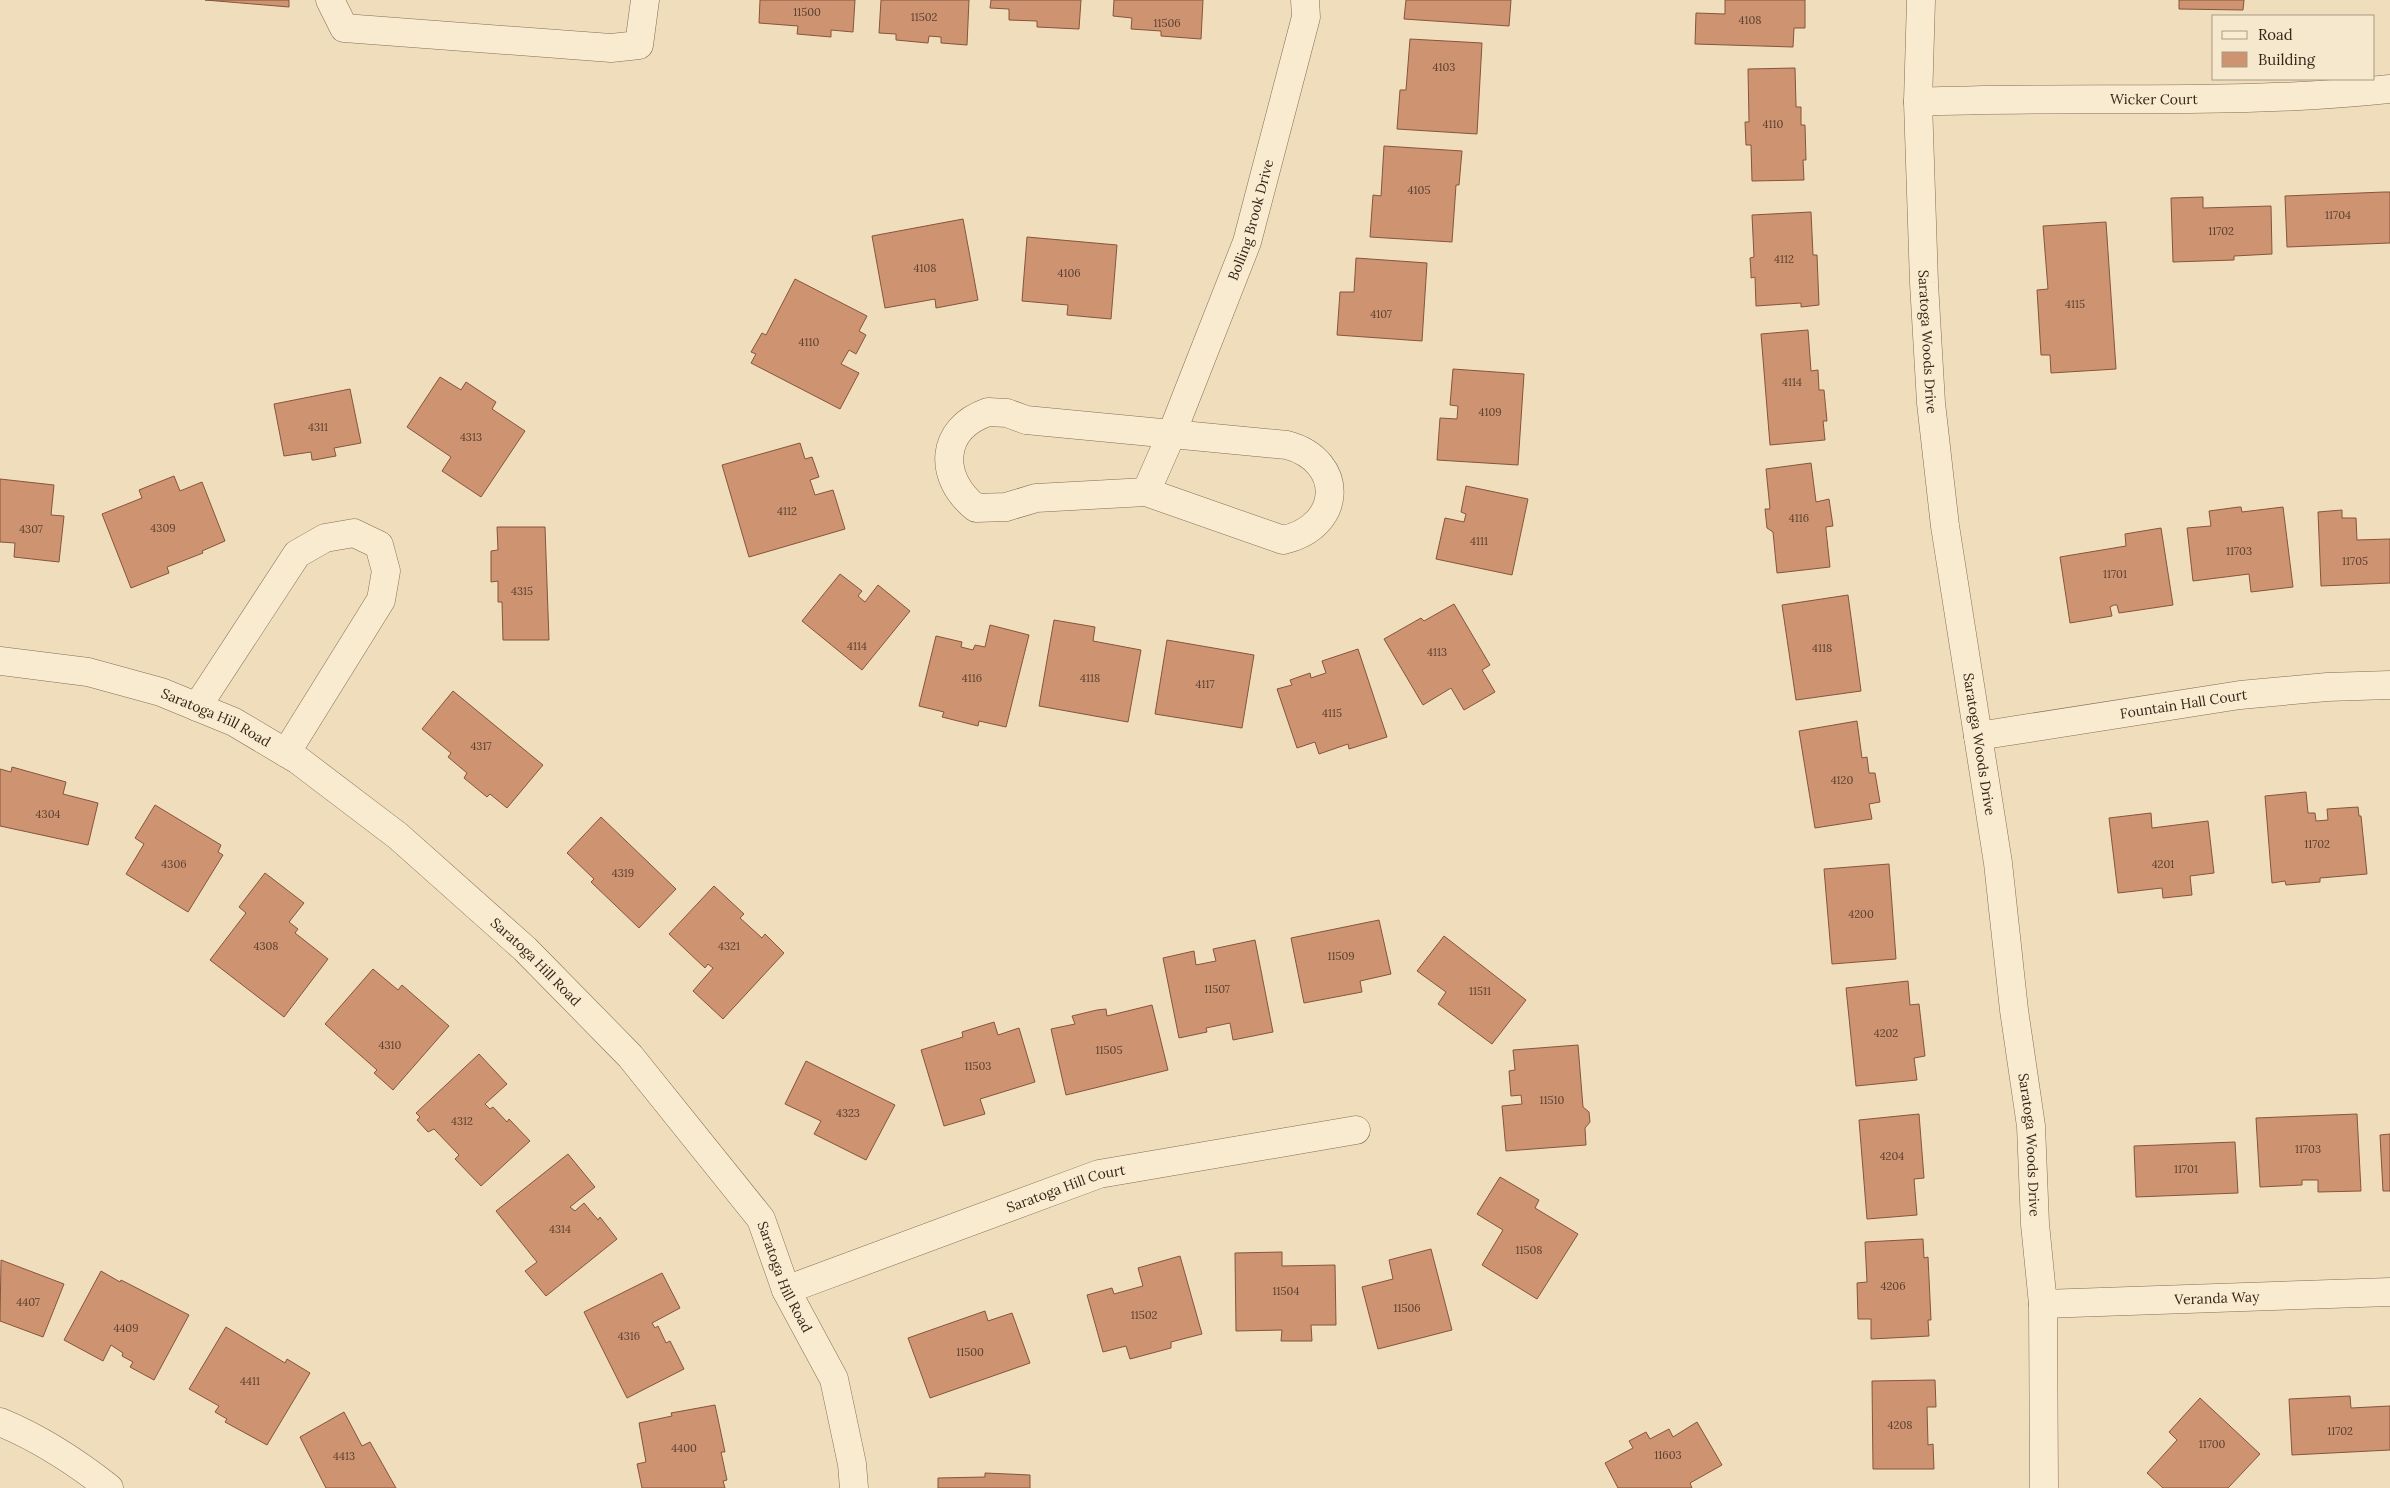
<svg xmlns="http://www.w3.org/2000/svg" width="2390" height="1488" font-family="Lora,serif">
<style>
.building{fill:#ce9371;stroke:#86553b}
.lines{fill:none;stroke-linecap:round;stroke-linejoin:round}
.minor-casing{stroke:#866d55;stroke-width:29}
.minor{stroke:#f9ebcf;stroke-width:28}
.labels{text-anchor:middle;stroke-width:4;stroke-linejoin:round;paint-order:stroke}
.number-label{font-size:11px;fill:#5b4130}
.street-label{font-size:14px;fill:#35261b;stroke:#f6e8cc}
</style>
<rect width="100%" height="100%" fill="#efddbc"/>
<g class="building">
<polygon points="205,0 289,0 289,7"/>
<polygon points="760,0 855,0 853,32 831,30 831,37 797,34 798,26 759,23"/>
<polygon points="881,0 969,0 967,45 941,43 941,37 929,36 928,43 896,40 896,34 879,33"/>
<polygon points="991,0 1081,0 1079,29 1037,27 1037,21 1009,20 1009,9 990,8"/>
<polygon points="1114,0 1203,0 1201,39 1161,36 1161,31 1131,29 1132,18 1113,16"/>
<polygon points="1406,0 1511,0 1509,26 1404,19"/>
<polygon points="1725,0 1805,0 1805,28 1794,28 1793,47 1695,44 1696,13 1725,14"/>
<polygon points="2179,0 2244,0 2243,10 2179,9"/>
<polygon points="1410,39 1482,43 1477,134 1397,129 1400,90 1406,90"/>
<polygon points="1795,68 1796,105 1796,107 1801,107 1801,125 1805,125 1806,160 1803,160 1804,180 1752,181 1751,145 1746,145 1745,122 1749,122 1748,69"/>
<polygon points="1384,146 1462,151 1459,185 1456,185 1452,242 1370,237 1373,195 1381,196"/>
<polygon points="2384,192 2390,192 2390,243 2287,247 2285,196"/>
<polygon points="2203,197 2203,208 2271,206 2272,254 2234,256 2234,260 2173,262 2171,198"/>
<polygon points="1811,212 1813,255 1817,255 1819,305 1801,307 1801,303 1756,306 1755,277 1751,278 1751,274 1750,258 1754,257 1752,215"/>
<polygon points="963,219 978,300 936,308 935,299 885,308 872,236"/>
<polygon points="2106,222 2116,369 2051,373 2050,355 2041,355 2037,290 2048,289 2043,226"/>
<polygon points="1027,237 1117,245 1111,319 1067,315 1068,305 1022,301"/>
<polygon points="1356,258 1427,263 1422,341 1337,335 1340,292 1354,292"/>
<polygon points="795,279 867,316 859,331 866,335 856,354 849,350 841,364 859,373 840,409 751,363 756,354 751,352 762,333 766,335"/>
<polygon points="1808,330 1811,371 1818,370 1819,390 1824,390 1827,421 1823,421 1825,440 1770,445 1761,334"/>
<polygon points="1453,369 1524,374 1518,465 1437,460 1440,418 1457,419 1458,406 1450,405"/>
<polygon points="440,377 461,390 466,382 496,402 492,409 525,431 481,497 442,471 451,457 407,427"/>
<polygon points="350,389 361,443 334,448 336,456 314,460 312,460 311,452 284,456 274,404"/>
<polygon points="800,443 805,459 812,457 819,477 810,480 815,495 833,490 845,529 749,557 722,465"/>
<polygon points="1811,463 1816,502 1829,499 1833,526 1826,527 1826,530 1830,567 1777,573 1773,532 1767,528 1765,509 1770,509 1766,469"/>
<polygon points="174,476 180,491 202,482 225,541 202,551 203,553 167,567 169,573 131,588 102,514 142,498 139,490"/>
<polygon points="0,479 54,485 51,515 64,516 59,562 14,557 15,543 0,542"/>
<polygon points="1466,486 1528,499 1512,575 1436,559 1445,518 1464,522 1466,514 1461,512"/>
<polygon points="2239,507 2241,507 2242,512 2283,507 2293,587 2251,592 2249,574 2193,581 2187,528 2211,526 2209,511"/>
<polygon points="2342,510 2342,518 2356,518 2357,540 2390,539 2390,583 2321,586 2318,512"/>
<polygon points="497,527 545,527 549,640 503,640 502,602 498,602 498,581 491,582 491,551 498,550"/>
<polygon points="2161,528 2173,605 2119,613 2117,605 2114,605 2110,607 2112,616 2070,623 2060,557 2126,546 2125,534"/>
<polygon points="840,574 862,591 858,596 865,602 878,585 910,611 862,670 802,621"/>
<polygon points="1848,595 1861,691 1796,700 1782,605"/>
<polygon points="1454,604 1490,665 1482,670 1495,692 1464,710 1451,688 1423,705 1384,639 1421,618 1424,621"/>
<polygon points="1054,620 1095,627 1093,641 1141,650 1128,722 1039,706"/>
<polygon points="990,625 1029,635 1006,727 979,721 978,726 942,717 944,712 919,706 936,636 962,642 961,647 973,650 975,645 985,647"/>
<polygon points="1167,640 1254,655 1242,728 1155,714"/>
<polygon points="1358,649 1387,737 1349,749 1348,744 1319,754 1315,742 1297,748 1277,689 1292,685 1290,680 1310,673 1311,678 1326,673 1322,661"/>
<polygon points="453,691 543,765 507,808 490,794 487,797 464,778 467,773 448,757 451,753 422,729"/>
<polygon points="1857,721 1862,758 1867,757 1869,773 1875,773 1880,802 1869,804 1872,819 1815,828 1799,731"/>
<polygon points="12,767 66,782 63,794 98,803 88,845 0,826 0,769 11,772"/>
<polygon points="2306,792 2308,813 2315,813 2316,821 2328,820 2327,809 2358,807 2359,816 2361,816 2367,874 2320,878 2320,882 2286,885 2285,881 2272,883 2265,796"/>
<polygon points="155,805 221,845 218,852 223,855 188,912 126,874 144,844 135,838"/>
<polygon points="2151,813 2152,828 2208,821 2214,873 2190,876 2192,895 2163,898 2162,888 2118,893 2109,818"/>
<polygon points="601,817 676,889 639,928 591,882 594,879 567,853"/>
<polygon points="1889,864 1896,959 1832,964 1824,869"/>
<polygon points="265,873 304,903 289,922 298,929 295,933 328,959 284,1017 210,960 246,913 239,907"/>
<polygon points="714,886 744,914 740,918 762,938 765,934 784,953 723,1019 693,991 713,968 708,964 705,968 669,934"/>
<polygon points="1379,920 1391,974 1360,981 1362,992 1304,1003 1291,938"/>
<polygon points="1444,936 1526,1000 1492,1044 1438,1004 1446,992 1417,971"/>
<polygon points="1255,940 1273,1032 1233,1040 1230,1023 1206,1028 1207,1032 1179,1038 1163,958 1194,951 1196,965 1216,961 1213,949"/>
<polygon points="373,969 398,990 402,985 449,1026 393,1090 374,1073 377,1070 325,1024"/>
<polygon points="1908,981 1910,1005 1919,1004 1925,1056 1914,1058 1917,1080 1856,1086 1846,988"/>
<polygon points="1152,1005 1168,1070 1066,1095 1051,1029 1075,1024 1072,1016 1097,1010 1106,1009 1107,1016"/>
<polygon points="994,1022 998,1035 1019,1028 1035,1082 980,1099 985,1114 944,1126 921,1050 963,1037 962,1032"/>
<polygon points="1578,1045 1583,1107 1589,1112 1590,1122 1585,1128 1586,1145 1506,1151 1502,1106 1522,1104 1521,1095 1511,1096 1509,1071 1515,1070 1513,1050"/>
<polygon points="479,1054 507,1084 485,1104 490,1109 493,1107 507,1122 509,1119 530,1141 481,1186 455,1159 459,1155 434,1129 428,1132 417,1120 420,1117 416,1113"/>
<polygon points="806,1061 895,1105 866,1160 814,1134 821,1121 785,1104"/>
<polygon points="1919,1114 1924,1178 1914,1179 1917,1215 1867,1219 1859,1120"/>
<polygon points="2357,1114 2361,1191 2318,1192 2318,1180 2302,1180 2302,1185 2260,1187 2256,1118"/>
<polygon points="2390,1134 2390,1191 2383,1191 2380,1135"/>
<polygon points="2235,1142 2238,1193 2136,1197 2134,1146"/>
<polygon points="568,1154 595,1187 570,1207 575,1211 584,1203 598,1220 600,1217 617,1239 546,1296 525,1271 537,1262 496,1211"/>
<polygon points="1500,1177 1539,1200 1535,1208 1578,1234 1537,1299 1482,1265 1503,1230 1477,1214"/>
<polygon points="1923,1239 1924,1258 1928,1257 1931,1320 1928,1320 1929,1336 1871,1339 1871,1319 1858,1319 1857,1283 1867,1282 1865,1242"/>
<polygon points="1431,1249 1452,1330 1378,1349 1362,1287 1393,1279 1389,1260"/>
<polygon points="1282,1252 1282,1266 1335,1265 1336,1325 1311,1325 1312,1341 1281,1341 1282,1330 1236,1331 1235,1253"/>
<polygon points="1180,1256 1202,1334 1171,1342 1171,1348 1130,1359 1126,1346 1103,1352 1087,1295 1112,1288 1114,1294 1143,1286 1138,1268"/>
<polygon points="1,1260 64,1284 43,1337 0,1321"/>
<polygon points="101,1271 120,1282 121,1280 127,1283 189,1315 154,1380 130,1367 133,1362 122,1356 123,1353 111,1345 103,1361 64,1340"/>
<polygon points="662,1273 680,1308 652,1323 655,1328 658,1326 666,1343 670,1341 684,1369 627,1398 584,1312"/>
<polygon points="985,1311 988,1321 1012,1313 1030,1363 930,1398 908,1338"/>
<polygon points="226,1327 285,1363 287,1359 310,1373 267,1445 225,1422 227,1419 215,1412 219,1406 189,1389"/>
<polygon points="1935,1380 1936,1407 1927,1407 1928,1445 1933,1444 1934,1469 1873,1469 1872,1381"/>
<polygon points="2350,1396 2351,1408 2390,1406 2390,1450 2292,1455 2289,1399"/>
<polygon points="2200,1398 2260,1454 2228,1488 2163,1488 2147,1473 2177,1440 2169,1432"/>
<polygon points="715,1405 725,1452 721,1452 727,1480 723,1481 725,1488 642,1488 637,1464 646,1462 639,1423 672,1416 671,1413"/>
<polygon points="344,1412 362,1446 370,1442 396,1488 326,1488 300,1437"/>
<polygon points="1697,1422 1722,1465 1690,1483 1692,1488 1618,1488 1605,1463 1633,1448 1629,1441 1646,1432 1650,1439 1669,1429 1673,1437"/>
<polygon points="985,1473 1030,1475 1030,1488 938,1488 938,1478 985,1477"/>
</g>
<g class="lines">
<defs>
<g id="minor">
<polyline points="330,0 344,28 611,48 639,45 645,0"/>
<path id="s1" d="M1921 0 1918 102 1924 283 1931 403 1945 526 1998 863 2014 1010 2031 1126 2035 1224 2043 1304 2044 1488"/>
<path id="s2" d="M1918 102C2075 95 2233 106 2390 89"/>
<path d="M988 412 1007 413 1026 420 1287 445C1346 461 1343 527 1283 540L1146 492 1036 498 1006 507 976 508C938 478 939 429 988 412Z"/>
<path id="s3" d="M1146 492 1172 433 1247 242 1306 17 1305 0"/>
<path id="s4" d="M0 661 88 672 161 692 234 722 298 760 398 836 525 949 630 1056 761 1219 786 1290 834 1379 852 1464 854 1488"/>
<polyline points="197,707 297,554 325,538 354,533 379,545 386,571 381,600 286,753"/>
<path id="s5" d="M1978 736 2240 695 2327 687 2390 685"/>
<path id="s6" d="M786 1290 1099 1174 1356 1130"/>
<path id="s7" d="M2043 1304 2390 1292"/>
<path d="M0 1422C39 1438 76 1462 109 1488"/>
</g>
</defs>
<use href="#minor" class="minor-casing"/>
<use href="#minor" class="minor"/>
</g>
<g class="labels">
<g class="number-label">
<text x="807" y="16">11500</text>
<text x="924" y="21">11502</text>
<text x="1750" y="24">4108</text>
<text x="1167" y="27">11506</text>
<text x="1444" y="71">4103</text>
<text x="1773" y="128">4110</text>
<text x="1419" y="194">4105</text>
<text x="2338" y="219">11704</text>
<text x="2221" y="235">11702</text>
<text x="1784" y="263">4112</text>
<text x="925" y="272">4108</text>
<text x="1069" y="277">4106</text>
<text x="2075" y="308">4115</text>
<text x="1381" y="318">4107</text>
<text x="809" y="346">4110</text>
<text x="1792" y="386">4114</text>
<text x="1490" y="416">4109</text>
<text x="318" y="431">4311</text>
<text x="471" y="441">4313</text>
<text x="787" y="515">4112</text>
<text x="1799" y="522">4116</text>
<text x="163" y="532">4309</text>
<text x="31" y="533">4307</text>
<text x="1479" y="545">4111</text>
<text x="2239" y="555">11703</text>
<text x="2355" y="565">11705</text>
<text x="2115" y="578">11701</text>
<text x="522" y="595">4315</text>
<text x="857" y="650">4114</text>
<text x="1822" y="652">4118</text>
<text x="1437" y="656">4113</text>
<text x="972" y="682">4116</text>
<text x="1090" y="682">4118</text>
<text x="1205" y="688">4117</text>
<text x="1332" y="717">4115</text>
<text x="481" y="750">4317</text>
<text x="1842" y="784">4120</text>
<text x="48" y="818">4304</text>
<text x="2317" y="848">11702</text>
<text x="174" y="868">4306</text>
<text x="2163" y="868">4201</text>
<text x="623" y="877">4319</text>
<text x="1861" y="918">4200</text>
<text x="266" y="950">4308</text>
<text x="729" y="950">4321</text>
<text x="1341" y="960">11509</text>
<text x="1217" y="993">11507</text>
<text x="1480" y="995">11511</text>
<text x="1886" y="1037">4202</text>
<text x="390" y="1049">4310</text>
<text x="1109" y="1054">11505</text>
<text x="978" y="1070">11503</text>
<text x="1552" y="1104">11510</text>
<text x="848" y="1117">4323</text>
<text x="462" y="1125">4312</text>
<text x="2308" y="1153">11703</text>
<text x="1892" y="1160">4204</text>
<text x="2186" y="1173">11701</text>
<text x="560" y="1233">4314</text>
<text x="1529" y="1254">11508</text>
<text x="1893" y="1290">4206</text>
<text x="1286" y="1295">11504</text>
<text x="28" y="1306">4407</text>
<text x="1407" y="1312">11506</text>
<text x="1144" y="1319">11502</text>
<text x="126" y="1332">4409</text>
<text x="629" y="1340">4316</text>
<text x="970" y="1356">11500</text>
<text x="250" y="1385">4411</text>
<text x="1900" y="1429">4208</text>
<text x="2340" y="1435">11702</text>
<text x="2212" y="1448">11700</text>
<text x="684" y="1452">4400</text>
<text x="1668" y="1459">11603</text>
<text x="344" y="1460">4413</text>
</g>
<g class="street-label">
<text dy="5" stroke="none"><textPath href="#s2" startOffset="236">Wicker Court</textPath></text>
<text dy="5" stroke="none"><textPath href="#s3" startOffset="292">Bolling Brook Drive</textPath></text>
<text dy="5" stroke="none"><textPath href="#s1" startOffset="342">Saratoga Woods Drive</textPath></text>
<text dy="5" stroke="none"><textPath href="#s5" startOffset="208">Fountain Hall Court</textPath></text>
<text dy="5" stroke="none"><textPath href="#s4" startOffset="225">Saratoga Hill Road</textPath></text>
<text dy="5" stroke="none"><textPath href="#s1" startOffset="748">Saratoga Woods Drive</textPath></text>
<text dy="5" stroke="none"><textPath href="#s4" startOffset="630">Saratoga Hill Road</textPath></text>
<text dy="5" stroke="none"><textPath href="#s1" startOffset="1152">Saratoga Woods Drive</textPath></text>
<text dy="5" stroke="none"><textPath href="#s6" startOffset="298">Saratoga Hill Court</textPath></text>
<text dy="5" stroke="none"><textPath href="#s4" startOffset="1035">Saratoga Hill Road</textPath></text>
<text dy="5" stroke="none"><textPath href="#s7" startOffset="174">Veranda Way</textPath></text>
</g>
</g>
<rect x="2212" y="15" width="162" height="65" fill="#f6e8cc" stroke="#a99a85"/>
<rect x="2222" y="31" width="25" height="8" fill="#f9ebcf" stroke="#a99a85"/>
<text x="2258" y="40" font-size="15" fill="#35261b">Road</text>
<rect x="2222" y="52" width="25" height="15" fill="#ce9371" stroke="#a99a85"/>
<text x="2258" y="65" font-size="15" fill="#35261b">Building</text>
</svg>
